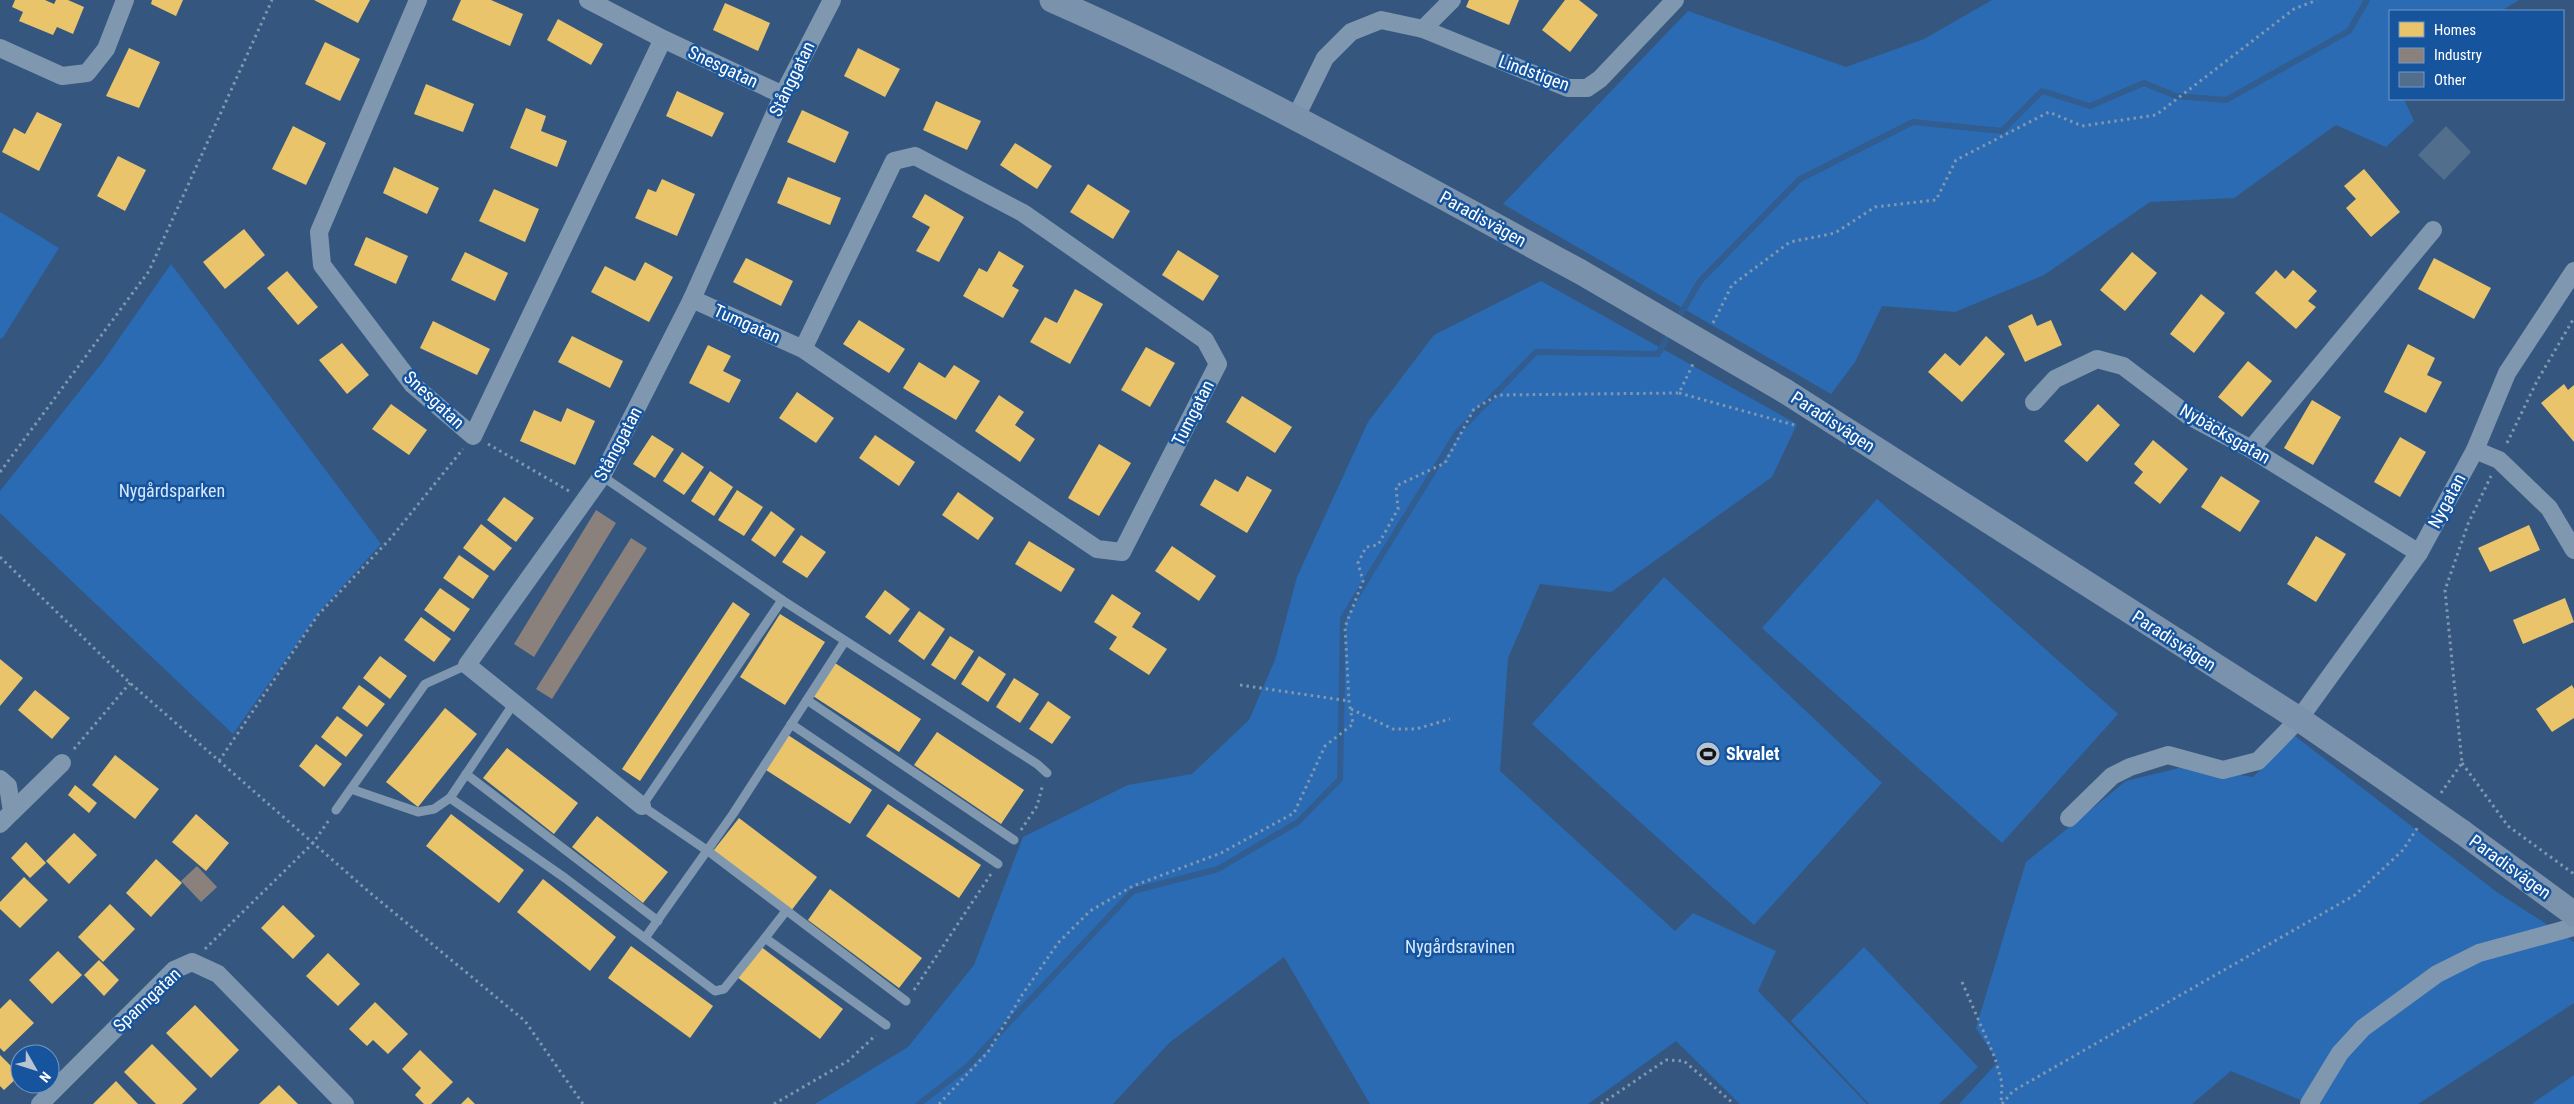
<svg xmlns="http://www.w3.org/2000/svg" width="2574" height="1104" font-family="'Roboto Condensed',sans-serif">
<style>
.green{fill:#2b6bb3}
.homes{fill:#e9c46a}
.industry{fill:#8a817c}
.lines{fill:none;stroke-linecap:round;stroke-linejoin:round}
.stream{stroke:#315d91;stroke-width:6}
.building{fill:#526e8d}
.path{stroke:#8097b0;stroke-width:3;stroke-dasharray:2.5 4;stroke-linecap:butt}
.lane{stroke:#8097b0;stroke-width:9}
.street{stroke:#8097b0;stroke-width:18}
.secondary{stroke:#7b92ad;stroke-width:25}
.secondary-bridge{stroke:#7b92ad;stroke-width:25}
.labels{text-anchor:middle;stroke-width:5;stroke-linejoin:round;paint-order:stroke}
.street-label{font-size:18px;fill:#fff;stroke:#16549e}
.park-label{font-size:18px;fill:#d6e8fd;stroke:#16549e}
.poi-label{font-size:18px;font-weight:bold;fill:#fff;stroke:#16549e;text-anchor:start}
</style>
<rect width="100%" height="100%" fill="#35577f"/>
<g class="green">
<polygon points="1992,0 2519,0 2501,11 2390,11 2390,99 2404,99 2414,121 2386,147 2336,125 2234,198 2150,202 2044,275 1955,312 1882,306 1855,362 1831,394 1503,204 1688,11 1846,67 1924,39"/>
<polygon points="0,212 59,248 2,339 0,338"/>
<polygon points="171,264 381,544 320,611 233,734 0,513 0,491 102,363"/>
<polygon points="1541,281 1797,424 1772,477 1611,592 1540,584 1508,658 1500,771 1675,931 1693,913 1776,951 1758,991 1867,1104 1740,1104 1676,1041 1588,1104 1370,1104 1284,957 1170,1042 1113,1104 815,1104 908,1047 974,965 1023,837 1128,785 1192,774 1249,720 1275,660 1297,577 1368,422 1434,335"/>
<polygon points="1877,499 2118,714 2002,843 1762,628"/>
<polygon points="1664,577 1882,783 1754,925 1532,724"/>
<polygon points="2295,736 2498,893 2574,942 2574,1003 2418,1104 2310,1104 2231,1071 2192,1104 1959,1104 1998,1062 1976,1028 2026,862 2126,781 2183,767 2253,777"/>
<polygon points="1864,947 1978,1067 1939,1104 1869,1104 1791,1021"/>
<polygon points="2574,1075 2574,1104 2533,1104 2533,1103"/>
</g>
<g class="homes">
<polygon points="15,0 45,0 54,4 56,0 68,0 84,7 73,34 57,27 53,35 19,21 23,12 12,7"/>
<polygon points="152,0 183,0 176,16 151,4"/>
<polygon points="314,0 370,0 358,23"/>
<polygon points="461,0 491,0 523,14 510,46 452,20"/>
<polygon points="1469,0 1519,0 1509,25 1466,7"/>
<polygon points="1565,0 1579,0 1598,15 1570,52 1542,30"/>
<polygon points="725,3 770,23 758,51 713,30"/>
<polygon points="558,19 603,44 591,65 547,40"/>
<polygon points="325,42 360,59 340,101 305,84"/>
<polygon points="129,48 160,62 139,108 106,96"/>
<polygon points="858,48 900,69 885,97 844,76"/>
<polygon points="426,84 474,104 463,132 414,114"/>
<polygon points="677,91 724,113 712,137 666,116"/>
<polygon points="936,101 981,121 967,150 923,130"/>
<polygon points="526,108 546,116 541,131 567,141 557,167 510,148"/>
<polygon points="802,110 849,132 835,163 787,142"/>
<polygon points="37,112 62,124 39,171 2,152 14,128 25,134"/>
<polygon points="293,126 326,143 306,185 272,169"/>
<polygon points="1015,143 1052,166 1037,189 1000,165"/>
<polygon points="118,156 146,170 125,211 97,196"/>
<polygon points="394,167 439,188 427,214 383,193"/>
<polygon points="2364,169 2400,212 2371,237 2346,208 2356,199 2344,186"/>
<polygon points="788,177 841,198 830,225 777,203"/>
<polygon points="662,179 695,194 677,236 635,218 648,189 656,192"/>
<polygon points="1088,184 1130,211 1113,239 1070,212"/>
<polygon points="494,189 539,209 525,242 479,221"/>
<polygon points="925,194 964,217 939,262 916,251 930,227 912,217"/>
<polygon points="244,229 265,255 225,289 203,262"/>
<polygon points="366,237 408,256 396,284 354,265"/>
<polygon points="1178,250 1219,276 1203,301 1162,275"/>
<polygon points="999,251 1024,266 1012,286 1019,290 1003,318 963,296 979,268 987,272"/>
<polygon points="465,252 508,273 495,301 451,280"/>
<polygon points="2132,252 2157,273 2125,311 2100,290"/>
<polygon points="746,258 793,281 781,306 733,282"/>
<polygon points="2434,258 2491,288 2474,319 2418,289"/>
<polygon points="645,262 673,277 649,322 591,292 605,266 635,281"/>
<polygon points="2276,270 2285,279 2293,270 2317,291 2308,301 2316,307 2296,329 2255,293"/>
<polygon points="287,271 318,307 298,325 267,288"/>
<polygon points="1075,289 1103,304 1070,364 1030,342 1045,317 1057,323"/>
<polygon points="2201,294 2225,313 2194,353 2170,334"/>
<polygon points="2032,314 2037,326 2051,320 2062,345 2025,362 2008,326"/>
<polygon points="859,320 905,349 889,373 843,344"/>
<polygon points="433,321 490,349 477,375 420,348"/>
<polygon points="572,336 623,361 610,388 558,362"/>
<polygon points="1986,336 2005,354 1962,402 1928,372 1945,353 1960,366"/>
<polygon points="342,343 369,375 347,394 319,360"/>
<polygon points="2408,344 2435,358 2427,375 2442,382 2426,413 2384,392"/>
<polygon points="708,345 731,356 723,371 741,380 729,403 689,383"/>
<polygon points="1146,347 1175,363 1150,407 1121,390"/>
<polygon points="2248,361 2272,381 2242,417 2218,397"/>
<polygon points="919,362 945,378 954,365 980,381 956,420 903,388"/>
<polygon points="2564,384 2568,390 2574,385 2574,442 2541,403"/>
<polygon points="797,392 834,418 816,443 779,418"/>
<polygon points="999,395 1024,412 1015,425 1035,439 1020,462 975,431"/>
<polygon points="1242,396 1292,427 1275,453 1226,422"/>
<polygon points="2312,400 2341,417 2313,465 2284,448"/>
<polygon points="391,404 427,430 409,455 372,429"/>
<polygon points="2098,404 2120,425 2087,462 2064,441"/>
<polygon points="567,408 595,421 575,465 520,441 534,410 561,422"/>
<polygon points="652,435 674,449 655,478 633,464"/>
<polygon points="875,435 915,462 899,486 859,458"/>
<polygon points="2400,437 2426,452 2400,497 2374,482"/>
<polygon points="2153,440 2188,469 2160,504 2134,483 2143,472 2134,464"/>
<polygon points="1099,444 1131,463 1099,516 1068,498"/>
<polygon points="682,452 704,467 684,495 663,481"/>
<polygon points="710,471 733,487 714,516 691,501"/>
<polygon points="1247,476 1272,490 1247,533 1200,505 1215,479 1238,492"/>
<polygon points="2221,476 2260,501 2240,532 2201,507"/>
<polygon points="737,490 763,507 744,536 718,520"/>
<polygon points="958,492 994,518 978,540 942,515"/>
<polygon points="504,497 534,518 516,542 487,520"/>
<polygon points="771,511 795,529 775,557 751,540"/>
<polygon points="481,524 512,548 494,571 463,548"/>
<polygon points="2529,525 2540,550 2490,572 2478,548"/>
<polygon points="801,535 826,552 807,578 782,562"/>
<polygon points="2316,536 2346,554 2316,602 2287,584"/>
<polygon points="1029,541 1075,569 1061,592 1015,564"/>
<polygon points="1172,546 1216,576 1199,601 1155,571"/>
<polygon points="459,555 489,576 473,599 443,578"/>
<polygon points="440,588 470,609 454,632 424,610"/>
<polygon points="885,590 910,609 890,635 865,617"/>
<polygon points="1112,594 1141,613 1132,627 1167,649 1149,675 1109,649 1117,637 1094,622"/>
<polygon points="2565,598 2574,622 2523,644 2513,620"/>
<polygon points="733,602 750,614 640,781 622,769"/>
<polygon points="919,611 945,629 924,660 898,641"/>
<polygon points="780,614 825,642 785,705 740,677"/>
<polygon points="421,617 451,639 434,662 404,640"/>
<polygon points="950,636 974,651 955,680 931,665"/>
<polygon points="380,656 407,676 390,699 363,678"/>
<polygon points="979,656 1006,674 988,702 961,684"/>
<polygon points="0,659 23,678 0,706"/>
<polygon points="835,663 921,719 899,752 813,696"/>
<polygon points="1014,678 1039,694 1020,723 996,707"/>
<polygon points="359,685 385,704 367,727 342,708"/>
<polygon points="2572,685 2574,689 2574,718 2552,732 2536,709"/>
<polygon points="35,690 70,718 52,739 18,710"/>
<polygon points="1048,701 1071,717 1052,744 1029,729"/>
<polygon points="445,708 477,734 418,807 386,782"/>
<polygon points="337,716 363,735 346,757 321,737"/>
<polygon points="937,732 1024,790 1001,824 914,765"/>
<polygon points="788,735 872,790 850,824 766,770"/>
<polygon points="316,744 342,764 324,787 299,766"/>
<polygon points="507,748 578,803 554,834 483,778"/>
<polygon points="115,755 159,789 135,819 92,785"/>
<polygon points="75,785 97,803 89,813 68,795"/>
<polygon points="888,804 981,865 959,898 866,836"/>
<polygon points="196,814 229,843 206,871 172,842"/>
<polygon points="451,814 524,870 499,903 426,846"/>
<polygon points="597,816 668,872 643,903 572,847"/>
<polygon points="739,818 817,877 791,911 713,851"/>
<polygon points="74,833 97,855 69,884 46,861"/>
<polygon points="26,842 46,863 30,878 11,858"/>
<polygon points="156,859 182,883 151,917 126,893"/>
<polygon points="24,877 48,900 20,928 0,909 0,902"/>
<polygon points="543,879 616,937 590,971 517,912"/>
<polygon points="830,889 922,958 899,988 808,920"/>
<polygon points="110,904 135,929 103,962 78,937"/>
<polygon points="283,905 315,936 293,959 261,928"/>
<polygon points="631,946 713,1006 690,1038 608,978"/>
<polygon points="760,946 843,1009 820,1039 737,977"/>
<polygon points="58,951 82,975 52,1004 29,980"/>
<polygon points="328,953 360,984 338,1006 306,976"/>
<polygon points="99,960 119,980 104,996 84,975"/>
<polygon points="10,999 34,1023 4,1052 0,1048 0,1009"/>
<polygon points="375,1002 408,1034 388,1054 373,1040 367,1046 349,1029"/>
<polygon points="195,1005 239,1050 211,1078 166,1033"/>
<polygon points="152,1044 197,1089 182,1104 156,1104 124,1072"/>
<polygon points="420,1050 453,1082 431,1104 424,1104 415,1095 421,1088 402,1069"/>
<polygon points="0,1055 20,1075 4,1090 0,1086"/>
<polygon points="116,1081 138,1104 93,1104"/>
<polygon points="279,1085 298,1104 259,1104"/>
<polygon points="468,1097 475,1104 461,1104"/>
</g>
<g class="industry">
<polygon points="596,510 616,523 534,657 514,644"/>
<polygon points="631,538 647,548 552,699 536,689"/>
<polygon points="197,866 217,887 201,902 181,881"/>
</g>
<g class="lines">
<g class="stream">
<polyline points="1676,322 1700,281 1800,179 1913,122 2002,131 2042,91 2090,106 2144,83 2176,96 2226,100 2349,31 2367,0"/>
<polyline points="919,1104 968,1066 1133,891 1218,869 1298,822 1340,779 1343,618 1457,433 1536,352 1658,354 1671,331"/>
</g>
</g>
<polygon class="building" points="2446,126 2471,152 2444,180 2418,155"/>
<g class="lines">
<g class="path">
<polyline points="1713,323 1732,285 1790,242 1835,233 1875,207 1936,200 1956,160 2049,112 2082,126 2156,115 2294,9 2317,0"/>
<polyline points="1679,393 1794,425"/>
<polyline points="2507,443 2537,381 2574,318"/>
<polyline points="488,444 569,491"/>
<polyline points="0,472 149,271 272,0"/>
<polyline points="0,557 130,683 368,891 525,1021 583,1104"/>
<polyline points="1240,685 1349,701"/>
<polyline points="1351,709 1393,729 1416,729 1450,719"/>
<polyline points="74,749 130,683"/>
<polyline points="219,761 318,615 390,539 463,449"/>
<polyline points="2462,763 2508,826 2574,874"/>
<polyline points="2441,793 2462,763 2445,590 2468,524 2491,476"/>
<polyline points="1021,830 1037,806 1043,784"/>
<polyline points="205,949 313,843 329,820"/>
<polyline points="1962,982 1995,1058 2002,1083 2001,1104"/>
<polyline points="914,990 991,874"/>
<polyline points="774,1104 848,1061 876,1035"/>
<polyline points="939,1104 988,1052 1022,995 1058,943 1090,911 1133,886 1221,853 1294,813 1325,746 1353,724 1349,701 1345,627 1363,581 1358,563 1366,547 1378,545 1398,509 1396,486 1445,463 1474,409 1498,395 1679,393 1694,362"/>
<polyline points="1601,1104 1666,1060 1684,1061 1734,1104"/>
<polyline points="2002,1104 2013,1091 2355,895 2403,850 2418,827"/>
</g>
<g class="lane">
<polyline points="602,476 782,600 1037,764 1047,773"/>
<polyline points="782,600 642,806 708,851 906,1001"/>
<polyline points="807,700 1014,840"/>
<polyline points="791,724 998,864"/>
<polyline points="466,774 658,921"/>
<polyline points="351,789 418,812 434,809 450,798 565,878 715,991 724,989 765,938"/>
<polyline points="450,798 514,703"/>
<polyline points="336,810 425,684 467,665"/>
<polyline points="786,911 765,938 886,1025"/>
<polyline points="645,938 733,814 845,641"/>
</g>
<g class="street">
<polyline points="418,0 319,232 322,265 413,385 473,436 663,39"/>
<polyline points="588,0 663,39 783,95"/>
<polyline points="1423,29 1452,0"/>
<polyline points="0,48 62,76 87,73 106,49 125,0"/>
<polyline points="1296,117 1325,58 1351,32 1381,20 1423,29 1568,88 1587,88 1600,79 1675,0"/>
<polyline points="692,299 803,349 894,161 915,156 1023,213 1205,340 1218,364 1122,552 1097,549 803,349"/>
<polyline points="2034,402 2055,379 2097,359 2123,366 2189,416 2251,449 2419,553"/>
<polyline points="2251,449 2433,230"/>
<polyline points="2475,450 2499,460 2549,508 2574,550"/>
<polyline points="0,779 8,786 12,812 0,824"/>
<polyline points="642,806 467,665 602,476 692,299 783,95 832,0"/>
<polyline points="12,812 62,763"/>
<polyline points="2069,818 2112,776 2130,767 2168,755 2223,770 2258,761 2299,719 2419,553 2475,450 2507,373 2574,271"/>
<polyline points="40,1104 174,970 192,962 218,974 345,1104"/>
<polyline points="2309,1104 2340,1053 2363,1028 2437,974 2479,953 2574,927"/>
</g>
<g class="secondary">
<path d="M1052 0C1233 79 1405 177 1579 271"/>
<polyline points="1785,391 2299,719 2370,768"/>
<polyline points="2462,832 2574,914"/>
</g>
<g class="secondary-bridge">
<polyline points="1579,271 1785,391"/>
<polyline points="2370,768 2462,832"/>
</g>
</g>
<defs>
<symbol id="stadium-disc" viewBox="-11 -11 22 22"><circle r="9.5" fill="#b8c4d2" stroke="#16549e"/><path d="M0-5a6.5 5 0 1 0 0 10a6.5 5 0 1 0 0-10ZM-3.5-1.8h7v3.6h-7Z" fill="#111"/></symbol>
</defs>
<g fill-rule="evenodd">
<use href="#stadium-disc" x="1694" y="740" width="28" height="28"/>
</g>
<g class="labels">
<g class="street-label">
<text transform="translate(723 67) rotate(25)" y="6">Snesgatan</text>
<text transform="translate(1534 73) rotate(20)" y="6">Lindstigen</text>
<text transform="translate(792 79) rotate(-64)" y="6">Stånggatan</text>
<text transform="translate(1483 219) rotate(29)" y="6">Paradisvägen</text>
<text transform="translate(747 324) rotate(24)" y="6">Tumgatan</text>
<text transform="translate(434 400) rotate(43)" y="6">Snesgatan</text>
<text transform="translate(1193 413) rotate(-63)" y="6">Tumgatan</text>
<text transform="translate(1833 422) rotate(33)" y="6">Paradisvägen</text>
<text transform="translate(2225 434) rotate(30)" y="6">Nybäcksgatan</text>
<text transform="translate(618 444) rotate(-62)" y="6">Stånggatan</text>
<text transform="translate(2447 501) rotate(-62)" y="6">Nygatan</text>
<text transform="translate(2174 641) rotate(33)" y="6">Paradisvägen</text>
<text transform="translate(2510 867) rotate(36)" y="6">Paradisvägen</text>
<text transform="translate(147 1000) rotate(-43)" y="6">Spanngatan</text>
</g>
<g class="park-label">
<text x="172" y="497">Nygårdsparken</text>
<text x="1460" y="953">Nygårdsravinen</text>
</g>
<g class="poi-label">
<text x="1726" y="760">Skvalet</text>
</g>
</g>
<rect x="2389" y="10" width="175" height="90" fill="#16549e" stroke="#7398c5"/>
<rect x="2399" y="22" width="25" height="15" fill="#e9c46a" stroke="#7398c5"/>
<text x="2434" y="35" font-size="15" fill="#ffffff">Homes</text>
<rect x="2399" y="48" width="25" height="15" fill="#8a817c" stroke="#7398c5"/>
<text x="2434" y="60" font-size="15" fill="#ffffff">Industry</text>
<rect x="2399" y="72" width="25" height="15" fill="#526e8d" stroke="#7398c5"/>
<text x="2434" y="85" font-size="15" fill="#ffffff">Other</text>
<g transform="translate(35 1069) rotate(129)"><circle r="24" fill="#16549e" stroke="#7398c5"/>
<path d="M0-4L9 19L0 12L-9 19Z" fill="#b8c4d2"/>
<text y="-8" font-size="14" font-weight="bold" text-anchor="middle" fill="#ffffff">N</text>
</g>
</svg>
